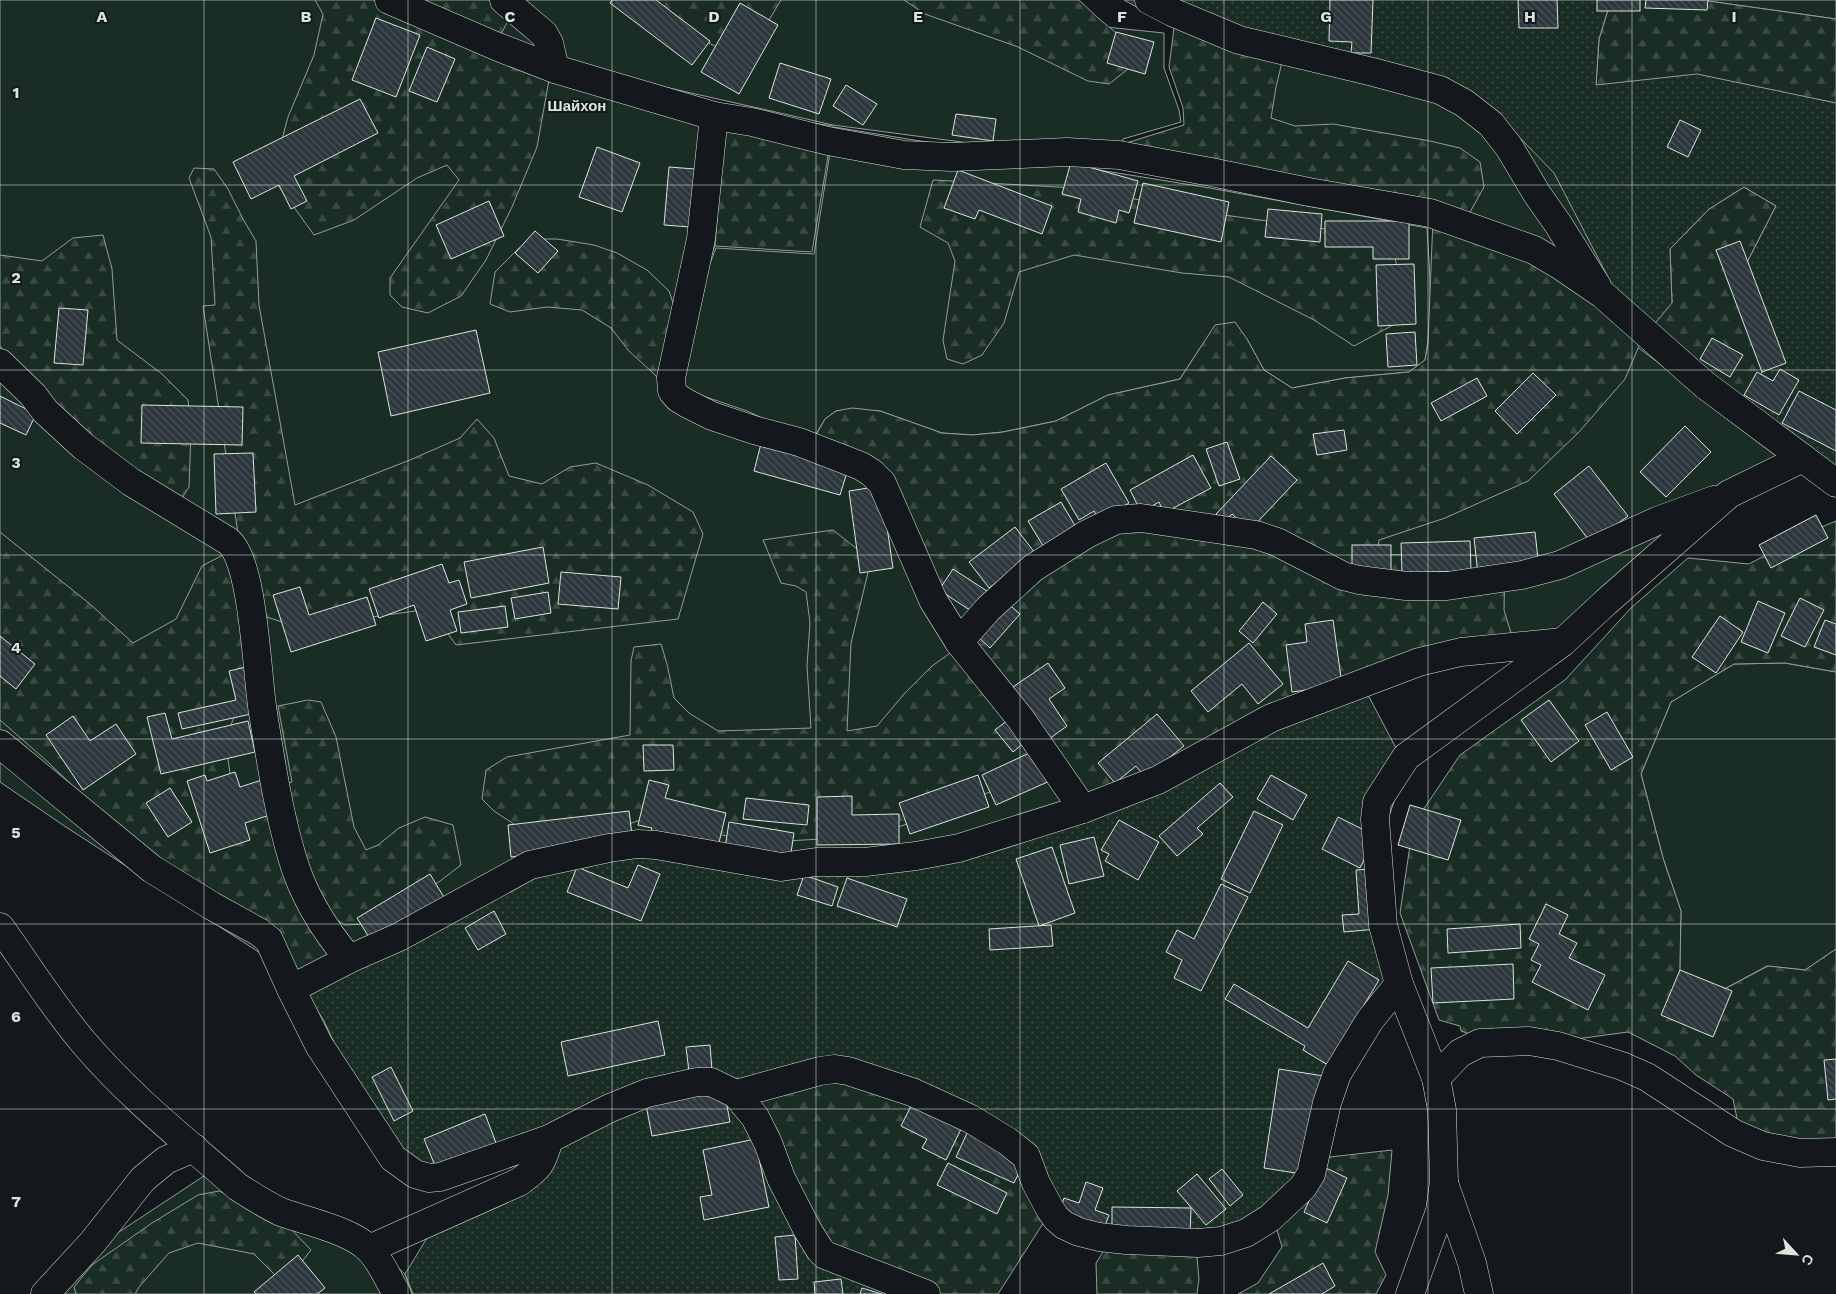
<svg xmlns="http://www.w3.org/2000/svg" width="1836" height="1294" font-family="'Work Sans',sans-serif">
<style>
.green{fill:#1a2d24;stroke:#939e99}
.forest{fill:url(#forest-firs);stroke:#939e99}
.garden{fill:url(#garden-dots);stroke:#939e99}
.building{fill:url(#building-back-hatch);stroke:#d8e6dc}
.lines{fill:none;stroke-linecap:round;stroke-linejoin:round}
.minor-casing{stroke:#d8e6dc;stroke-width:29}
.minor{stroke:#14181c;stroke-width:28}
.grid{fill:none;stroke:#d8e6dc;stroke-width:1;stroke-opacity:0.55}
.labels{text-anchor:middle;stroke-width:4;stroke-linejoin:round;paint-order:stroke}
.quarter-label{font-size:15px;font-weight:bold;fill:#d8e6dc;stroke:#14181c}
.grid-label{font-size:16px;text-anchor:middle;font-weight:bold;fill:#d8e6dc;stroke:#14181c;stroke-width:4;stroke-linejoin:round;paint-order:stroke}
</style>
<defs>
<pattern id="forest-firs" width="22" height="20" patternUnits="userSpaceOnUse" patternTransform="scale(1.25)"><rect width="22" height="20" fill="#1a2d24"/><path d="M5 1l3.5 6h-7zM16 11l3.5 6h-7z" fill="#3b4b43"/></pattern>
<pattern id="garden-dots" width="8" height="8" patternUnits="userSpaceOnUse" patternTransform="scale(1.25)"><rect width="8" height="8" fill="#1a2d24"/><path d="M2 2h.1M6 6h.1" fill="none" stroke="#3b4b43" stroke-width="1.8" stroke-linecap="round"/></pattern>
<pattern id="building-back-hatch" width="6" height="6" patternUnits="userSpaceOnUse" patternTransform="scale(1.25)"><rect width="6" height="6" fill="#2c363c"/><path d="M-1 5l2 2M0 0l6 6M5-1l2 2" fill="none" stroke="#4a5358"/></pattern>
</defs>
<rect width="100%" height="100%" fill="#14181c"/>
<g class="green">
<polygon points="0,0 405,0 552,63 726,107 715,246 682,329 666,385 745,413 861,463 1086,811 274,962 66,827 0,782"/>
<polygon points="410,0 1028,0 1028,19 1164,33 1164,68 1179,110 1181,122 1123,139 1120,163 833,125 554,62"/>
<polygon points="1701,0 1836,0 1836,19"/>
<polygon points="1276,42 1456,47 1646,239 1591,329 1441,190 1244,124"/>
<path d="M834 127 1210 188 1427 228C1430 272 1433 317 1425 360L1409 372 1345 378 1292 388 1264 370 1247 339 1202 345 1180 379 1108 395 1056 421 1003 432 972 435 942 433 880 411H836L825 419 812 441 747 411 668 384 684 330 716 248 814 254Z"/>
<polygon points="1628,340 1798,467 1706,509 1541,657 1328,539"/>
<polygon points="1785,663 1836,672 1836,949 1805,970 1767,966 1717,993 1679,1011 1681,911 1663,858 1641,774 1671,702 1734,664"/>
<polygon points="225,1162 268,1201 364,1237 405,1274 413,1294 30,1294 60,1271"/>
</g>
<g class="forest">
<polygon points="315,0 490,0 512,13 498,40 552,63 537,147 512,207 486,260 461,296 428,313 402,307 390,295 390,278 459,180 447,165 417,178 354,220 314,235 275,181 276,162 288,117 314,55 323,14"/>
<polygon points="622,0 781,0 745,60 640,11"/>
<polygon points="904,0 1079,0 1098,18 1137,50 1128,69 1109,84 1088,81 1018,47 925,14"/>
<polygon points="1611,0 1701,0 1836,19 1836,103 1770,91 1596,85 1599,39"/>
<polygon points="1174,28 1257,58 1282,62 1276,87 1271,118 1295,126 1333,124 1430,141 1460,148 1480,162 1484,187 1469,214 1573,278 1672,303 1670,249 1709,209 1744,187 1776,206 1740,276 1772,359 1730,414 1642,339 1625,379 1579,432 1528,481 1445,518 1379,540 1377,555 1443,554 1505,557 1504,610 1518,656 1428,668 1086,811 1037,772 940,813 871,836 753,843 684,825 646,818 609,831 532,836 494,811 482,799 486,770 507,757 630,735 631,661 634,647 661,644 667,664 674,698 689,713 718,731 811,728 807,666 810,623 806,592 796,586 781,583 763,540 833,530 871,560 851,643 847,731 877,726 904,694 932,666 963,644 886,481 812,442 825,419 836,411 852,408 880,411 942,433 972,435 1003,432 1056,421 1108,395 1180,379 1215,325 1235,322 1247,339 1264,370 1292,388 1345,378 1409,372 1425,360 1428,343 1433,218 1123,144 1184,125 1183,108 1169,67"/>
<polygon points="726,107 755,114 833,126 812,252 715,246"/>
<polygon points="194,168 214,169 228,189 243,219 256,241 259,305 295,505 410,460 460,438 477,419 494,438 509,476 542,484 570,467 596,463 648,485 693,512 703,534 678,619 456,645 430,609 299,627 263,616 240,703 225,739 234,801 292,782 278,706 308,700 321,702 336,737 354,827 366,850 378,845 399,828 425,817 453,825 461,865 385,923 345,925 316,907 347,973 307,994 280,952 126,838 48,762 0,720 0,532 90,604 133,643 176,619 202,566 240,546 203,306 215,305 211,237 189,178"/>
<polygon points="933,180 1093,189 1173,208 1391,238 1403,297 1393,325 1354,346 1314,320 1229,277 1182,273 1074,255 1019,272 1004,323 982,355 963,364 947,359 943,340 955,261 948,243 920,227"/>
<polygon points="103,235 112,269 117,340 162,374 188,400 191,431 189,487 175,509 58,407 0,346 0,255 42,261 73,238"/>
<polygon points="545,239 557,239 594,245 617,253 647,270 669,291 682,329 666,385 629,351 611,328 582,310 547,307 510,312 490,304 495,272 519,248"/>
<polygon points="1836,521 1836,672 1785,663 1734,664 1671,702 1641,774 1663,858 1681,911 1679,1011 1717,993 1768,966 1805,970 1836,949 1836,1142 1825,1145 1740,1133 1733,1099 1696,1075 1675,1056 1628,1032 1509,1048 1461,1031 1460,1026 1439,1020 1400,913 1413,825 1460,755 1565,680 1631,608 1688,558 1749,564 1805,534"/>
<polygon points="722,966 1196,1246 1199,1279 1197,1294 1097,1294 1096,1263 1110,1241 1049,1214 998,1294 722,1294"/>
<polygon points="1392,1150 1388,1195 1375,1252 1386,1275 1376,1294 1238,1294 1258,1283 1282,1247 1275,1223 1321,1158"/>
<polygon points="219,1191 250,1205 289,1227 311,1250 284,1284 254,1254 198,1243 169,1253 139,1287 135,1294 76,1294 74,1287 92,1265 152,1223 198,1195"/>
</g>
<g class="garden">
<polygon points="1124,0 1611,0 1599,39 1596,85 1697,74 1836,103 1836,494 1730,414 1772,359 1740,276 1776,206 1744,187 1709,209 1670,249 1672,303 1642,339 1616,316 1610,281 1554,173 1498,115 1257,58 1174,28"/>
<polygon points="1366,691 1406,767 1385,828 1392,927 1410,986 1373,1023 1343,1094 1321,1158 1229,1243 1074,1233 1025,1148 830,1072 739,1093 804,1203 837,1251 938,1294 413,1294 405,1274 427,1238 553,1141 424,1175 365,1109 324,1021 307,994 424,933 553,869 634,851 728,864 925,852"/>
</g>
<g class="building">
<polygon points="612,0 656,0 710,41 692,65 610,3"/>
<polygon points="1330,0 1373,0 1371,53 1351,53 1352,42 1329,41"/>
<polygon points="1518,0 1557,0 1558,28 1519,28"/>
<rect x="1597" y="0" width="43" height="11"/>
<polygon points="1646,0 1708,0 1707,10 1645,8"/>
<polygon points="740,3 778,25 739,94 701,72"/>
<polygon points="376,18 420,35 396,97 352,80"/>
<polygon points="1116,32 1154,42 1145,74 1107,63"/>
<polygon points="427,47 455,59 437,102 409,91"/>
<polygon points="780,63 831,79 819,114 769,98"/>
<polygon points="846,85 877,104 863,125 833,106"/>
<polygon points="360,99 378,133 294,176 307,201 291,209 279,185 251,199 233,162"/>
<polygon points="956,114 996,119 993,141 952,135"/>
<polygon points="1680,120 1701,130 1688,157 1667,147"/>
<polygon points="597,147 640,163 622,212 579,197"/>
<polygon points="1071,162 1138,181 1129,213 1119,210 1116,223 1078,212 1081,199 1062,194"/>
<polygon points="669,167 695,169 690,227 664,225"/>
<polygon points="958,170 1052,206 1042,234 979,210 975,219 944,208"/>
<polygon points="1143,183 1229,202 1221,242 1134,223"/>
<polygon points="489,201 504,236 451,259 436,225"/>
<polygon points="1268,209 1322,214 1320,242 1265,237"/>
<polygon points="1325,221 1409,221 1409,259 1373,259 1373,247 1325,247"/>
<polygon points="535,231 558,251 538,273 515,253"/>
<polygon points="1740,241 1786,363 1762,372 1716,250"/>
<polygon points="1414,264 1416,324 1378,326 1376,265"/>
<polygon points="59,308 88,310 83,365 54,363"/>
<polygon points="476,330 490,393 391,416 378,352"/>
<polygon points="1415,332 1417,365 1388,367 1386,334"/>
<polygon points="1712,338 1743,355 1730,377 1700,359"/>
<polygon points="1780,369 1799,380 1779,415 1744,395 1757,372 1773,381"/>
<polygon points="1533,373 1556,395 1517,434 1495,411"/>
<polygon points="1477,378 1487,396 1441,421 1431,403"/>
<polygon points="1799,391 1836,410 1836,451 1782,423"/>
<polygon points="0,396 36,414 26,435 0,423"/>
<polygon points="142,405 243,407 242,445 141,443"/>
<polygon points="1685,426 1711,452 1666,497 1640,472"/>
<polygon points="1344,430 1347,450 1317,455 1313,434"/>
<polygon points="763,436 848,469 840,495 754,471"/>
<polygon points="1227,442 1240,479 1219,486 1206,449"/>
<polygon points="253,453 256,512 216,514 214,454"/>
<polygon points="1193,455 1211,488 1164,513 1159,502 1141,512 1130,490"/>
<polygon points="1271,456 1297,480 1249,531 1232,514 1224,522 1216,514"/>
<polygon points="1106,463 1129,503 1099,521 1094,511 1079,520 1061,489"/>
<polygon points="1589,466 1628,516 1591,543 1554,494"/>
<polygon points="881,486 893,568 860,573 849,491"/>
<polygon points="1061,502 1077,529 1045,549 1028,521"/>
<polygon points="1816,515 1828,538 1771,568 1759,545"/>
<polygon points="1015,527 1035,553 989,588 969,562"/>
<polygon points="1535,532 1539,568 1478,574 1474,538"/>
<polygon points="1470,541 1471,571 1402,573 1401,543"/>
<rect x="1352" y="545" width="39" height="28"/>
<polygon points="543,547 549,583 471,598 464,562"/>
<polygon points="442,564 449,583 459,580 467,604 450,610 457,631 426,641 414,605 379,618 369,589"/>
<polygon points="953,569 990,593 976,614 939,590"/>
<polygon points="561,572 621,577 618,609 558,604"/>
<polygon points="300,587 309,615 367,597 376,625 291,652 273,595"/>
<polygon points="548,592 551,613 515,619 511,598"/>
<polygon points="1800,598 1824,610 1805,647 1781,636"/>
<polygon points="1005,601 1020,614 990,648 975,634"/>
<polygon points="1758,601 1785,613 1768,653 1741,642"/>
<polygon points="1263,602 1277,614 1253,643 1239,631"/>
<polygon points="505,606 508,627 461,633 458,612"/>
<polygon points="1720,616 1743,632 1716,673 1692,657"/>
<polygon points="1333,620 1342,685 1292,692 1286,645 1307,642 1305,624"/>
<polygon points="1825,620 1836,624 1836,655 1814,647"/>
<polygon points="0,636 35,664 16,689 0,676"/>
<polygon points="1249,643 1283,684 1258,704 1242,684 1208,712 1191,691"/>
<polygon points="1048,663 1065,688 1049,699 1067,726 1045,742 1010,689"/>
<polygon points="246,667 256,713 182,729 178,713 236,700 229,671"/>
<polygon points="1549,700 1579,741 1551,762 1521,720"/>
<polygon points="1607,712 1633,757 1611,770 1585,725"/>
<polygon points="165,713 172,739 248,721 255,752 161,774 147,717"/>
<polygon points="1157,714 1184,746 1145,777 1136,766 1115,783 1098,763"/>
<polygon points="73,716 90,741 116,724 136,754 83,790 46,735"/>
<polygon points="1012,717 1029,739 1013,752 995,730"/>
<polygon points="643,745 673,745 674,770 644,771"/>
<polygon points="1038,749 1052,780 996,805 982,775"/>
<polygon points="235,772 240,787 262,780 273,814 245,823 250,840 210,853 187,781 205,775 207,781"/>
<polygon points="978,775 989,807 910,834 899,803"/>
<polygon points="1271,775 1307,795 1293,820 1257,799"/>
<polygon points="649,780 669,785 665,798 726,813 716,855 649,839 652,828 638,825"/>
<polygon points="1220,783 1233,797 1197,828 1203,834 1177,856 1159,836"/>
<polygon points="170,788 192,822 168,837 146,803"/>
<polygon points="852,796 852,815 899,814 899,844 817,845 817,797"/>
<polygon points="746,798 809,805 807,825 743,819"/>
<polygon points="1410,805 1461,820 1448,860 1398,845"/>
<polygon points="629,811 633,843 511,857 508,825"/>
<polygon points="1254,811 1283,825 1250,893 1221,879"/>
<polygon points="1338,817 1376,836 1360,868 1322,849"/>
<polygon points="1119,820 1159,842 1138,880 1105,861 1109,854 1101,850"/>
<polygon points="729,822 794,833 789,866 724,855"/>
<polygon points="1094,837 1104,876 1069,884 1060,845"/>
<polygon points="1052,847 1075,913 1039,926 1016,859"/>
<polygon points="638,865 660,874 641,921 567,892 577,867 628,888"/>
<polygon points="1372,869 1377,929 1344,932 1342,915 1359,914 1356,870"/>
<polygon points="430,874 445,899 372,942 357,918"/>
<polygon points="804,875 838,887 832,906 797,895"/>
<polygon points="847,878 907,899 897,927 837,906"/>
<polygon points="1221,884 1248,897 1201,991 1174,978 1182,960 1166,952 1177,930 1194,939"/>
<polygon points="1546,904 1568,915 1559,934 1577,943 1569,958 1605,975 1588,1010 1532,982 1541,965 1531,960 1539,944 1529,939"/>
<polygon points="494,911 506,934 478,950 465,928"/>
<polygon points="1520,924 1521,948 1448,953 1447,929"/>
<polygon points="1051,925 1053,946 990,950 989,929"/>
<polygon points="1348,961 1379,980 1328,1065 1303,1050 1305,1046 1225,999 1234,984 1308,1028"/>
<polygon points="1513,964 1514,999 1433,1003 1431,968"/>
<polygon points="1680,970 1732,991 1713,1037 1661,1015"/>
<polygon points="658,1021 665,1055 568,1076 561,1042"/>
<polygon points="710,1045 712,1070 689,1072 686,1047"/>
<polygon points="1836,1059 1836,1099 1828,1100 1824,1060"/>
<polygon points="391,1067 413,1111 394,1121 372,1077"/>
<polygon points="1279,1069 1324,1076 1308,1175 1264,1168"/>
<polygon points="724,1090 730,1122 652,1136 646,1105"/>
<polygon points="912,1104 961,1129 946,1160 922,1148 927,1139 901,1126"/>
<polygon points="485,1114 498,1148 438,1173 424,1139"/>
<polygon points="968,1131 1026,1158 1014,1183 956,1157"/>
<polygon points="755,1139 769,1207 704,1220 700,1197 712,1195 703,1150"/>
<polygon points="948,1163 1007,1193 997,1214 937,1185"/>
<polygon points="1324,1167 1347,1178 1327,1223 1304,1212"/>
<polygon points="1222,1169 1243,1195 1230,1206 1209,1179"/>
<polygon points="1197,1174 1226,1209 1206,1225 1177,1191"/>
<polygon points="1086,1182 1103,1188 1095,1210 1109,1215 1103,1231 1058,1216 1064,1198 1079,1203"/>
<polygon points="1112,1207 1191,1208 1190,1237 1112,1236"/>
<polygon points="795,1235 798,1279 779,1280 775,1237"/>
<polygon points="298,1255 325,1288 317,1294 256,1294 254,1292"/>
<polygon points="1323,1263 1335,1286 1322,1294 1269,1294"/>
<polygon points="841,1279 843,1294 815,1294 814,1282"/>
<polygon points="862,1288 882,1294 860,1294"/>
</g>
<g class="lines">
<defs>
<g id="minor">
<polyline points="389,0 498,47 555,69 714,116 752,122 828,141 904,155 952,157 1067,152 1119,155 1211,172 1309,192 1430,213 1534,250 1561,266 1602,294 1705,385 1836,483"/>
<polyline points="504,0 544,34 549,43 555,69"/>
<polyline points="1149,0 1172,12 1239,40 1373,72 1440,90 1464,103 1491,124 1509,147 1537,194 1558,224 1597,286"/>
<polyline points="714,116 701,239 671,378 672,391 678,398 688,404 712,416 754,430 799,442 861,466 872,473 882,483 933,600 959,642 1020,718 1083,809"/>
<path d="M0 363 33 395 45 411 83 446 131 482 228 541C254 561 257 678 263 713 271 762 278 810 292 857 303 896 323 928 349 959"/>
<polyline points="959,642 988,609 1033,568 1087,534 1116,520 1141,518 1256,535 1277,542 1343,576 1359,580 1406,586 1447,586 1522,575 1560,565 1657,521 1714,500"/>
<polyline points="0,744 152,869 212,906 259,932 269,940 291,989 319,1045 393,1158 415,1174 429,1178 440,1177 549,1139 610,1108 647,1093 697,1082 711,1082 736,1094 755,1117 768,1143 781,1178 807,1229 820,1250 825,1255 926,1294"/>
<path d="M0 927C28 966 54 1008 85 1044 130 1097 186 1141 238 1187 252 1196 266 1205 281 1212 306 1221 350 1230 369 1249 381 1261 388 1279 397 1294"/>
<polyline points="291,989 349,959 399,937 530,865 609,848 638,844 656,845 781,867 816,862 865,862 916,856 959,848 1083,809 1158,780 1271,718 1419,662 1461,652 1563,642"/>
<polyline points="1436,1078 1460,1053 1480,1043 1529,1041 1558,1046 1622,1066 1647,1077 1733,1133 1763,1146 1800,1153 1836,1152"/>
<polyline points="736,1094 820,1071 835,1069 848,1071 912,1092 971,1119 1007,1141 1026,1156 1036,1183 1050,1209 1056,1218 1064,1225 1079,1232 1099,1237 1126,1240 1198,1243 1221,1241 1246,1233 1270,1218 1303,1187 1311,1174 1327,1103 1337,1074 1370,1020 1399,984"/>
<polyline points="1445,1186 1472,1263 1479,1294"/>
<path d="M369 1249 519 1182C540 1167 542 1164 549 1139"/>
<polyline points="45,1294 92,1243 143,1179 166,1160 194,1148"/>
<polyline points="1410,1294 1440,1211 1444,1182 1442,1110 1436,1078 1399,984 1383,925 1375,819 1377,802 1406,757 1563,642 1606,602 1729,494 1803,458"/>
</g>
</defs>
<use href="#minor" class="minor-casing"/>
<use href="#minor" class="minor"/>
</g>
<path class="grid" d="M204 0V1294M408 0V1294M612 0V1294M816 0V1294M1020 0V1294M1224 0V1294M1428 0V1294M1632 0V1294M0 185H1836M0 370H1836M0 555H1836M0 739H1836M0 924H1836M0 1109H1836"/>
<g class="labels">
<g class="quarter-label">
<text x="577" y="111">Шайхон</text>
</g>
</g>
<g class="grid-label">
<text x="102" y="22">A</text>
<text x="306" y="22">B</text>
<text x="510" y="22">C</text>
<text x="714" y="22">D</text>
<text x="918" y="22">E</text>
<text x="1122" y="22">F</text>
<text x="1326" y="22">G</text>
<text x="1530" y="22">H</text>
<text x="1734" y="22">I</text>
<text x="16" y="98">1</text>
<text x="16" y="283">2</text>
<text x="16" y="468">3</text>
<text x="16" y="653">4</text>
<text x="16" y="838">5</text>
<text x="16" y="1022">6</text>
<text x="16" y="1207">7</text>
</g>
<g transform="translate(1796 1254) rotate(116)" stroke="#14181c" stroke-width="4" paint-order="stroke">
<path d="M0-4L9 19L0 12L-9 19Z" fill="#d8e6dc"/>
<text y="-8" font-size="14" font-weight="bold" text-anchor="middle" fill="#d8e6dc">С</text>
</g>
</svg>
